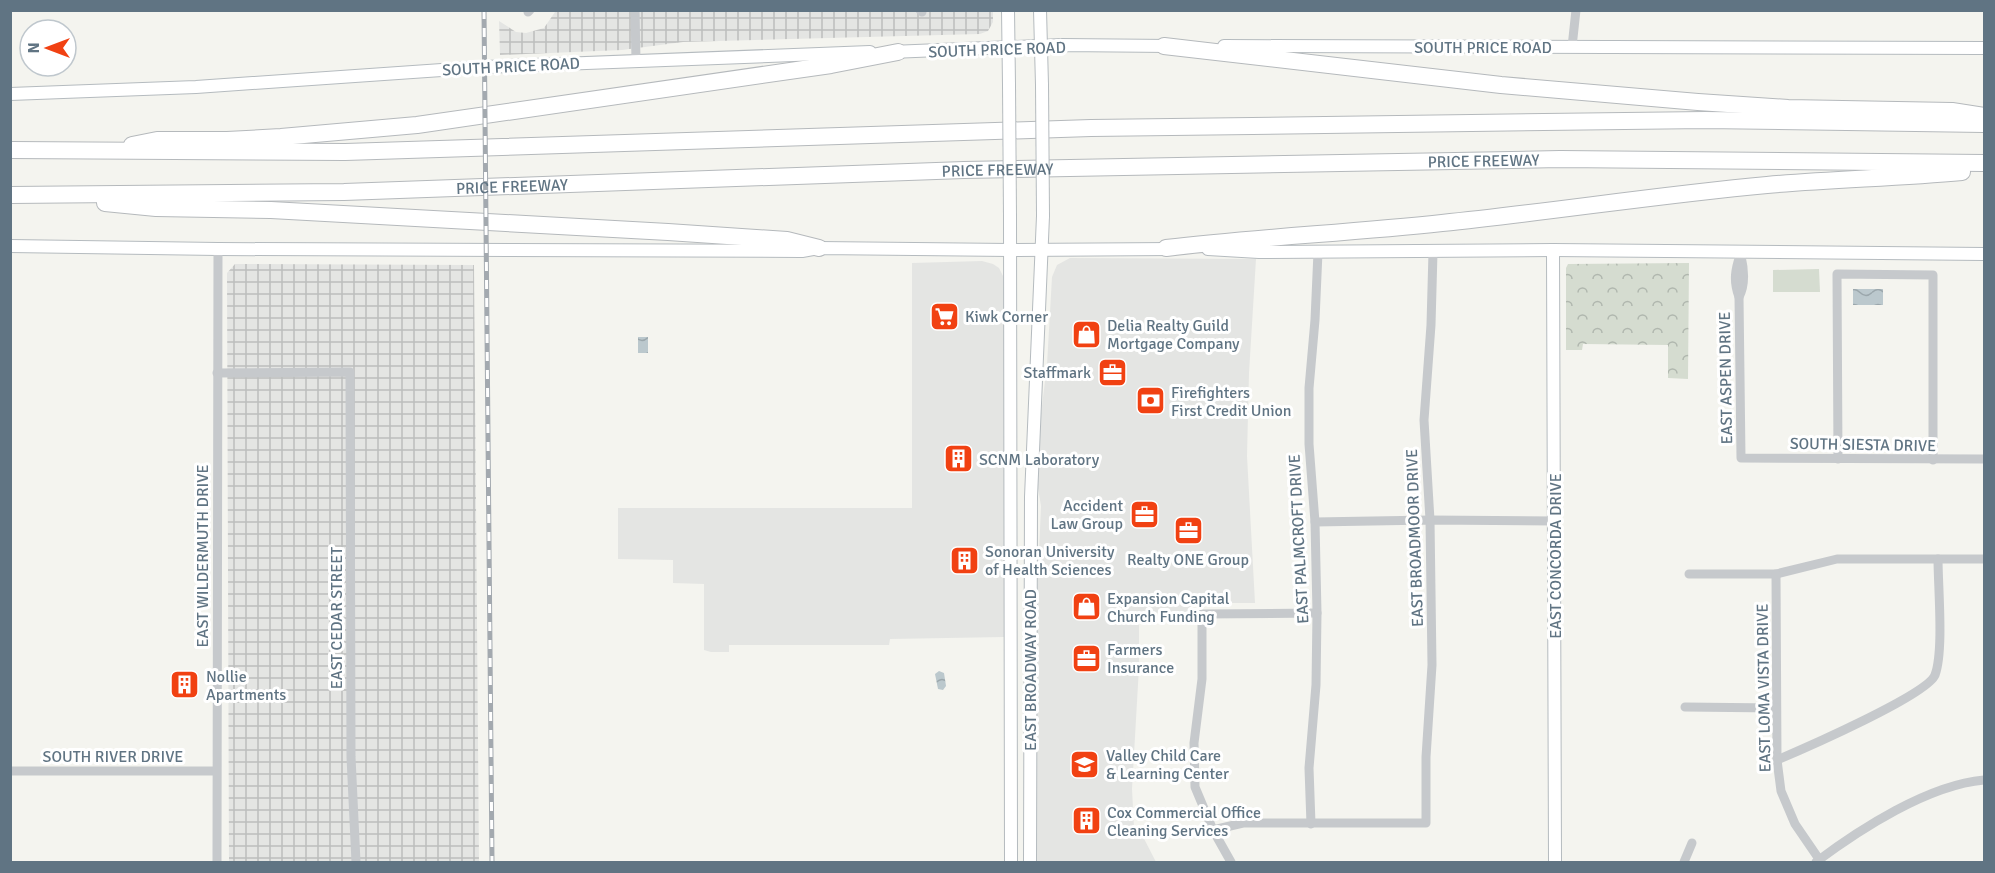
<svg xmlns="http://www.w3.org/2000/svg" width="1995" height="873" font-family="Signika,sans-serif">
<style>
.built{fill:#e4e5e3}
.industrial{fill:url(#industrial-grid)}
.green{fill:#d5dcd0}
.park{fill:url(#park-crowns)}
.water{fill:url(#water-waves)}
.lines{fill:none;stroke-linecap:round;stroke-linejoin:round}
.secondary-casing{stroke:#b5bbbf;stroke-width:14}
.highway-casing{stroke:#b5b9bc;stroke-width:18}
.street{stroke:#c6c9cc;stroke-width:9}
.secondary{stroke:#fff;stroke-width:12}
.highway{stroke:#fff;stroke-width:16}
.rail-casing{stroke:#a3a9af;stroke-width:5}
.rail{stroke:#fff;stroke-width:3;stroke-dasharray:9;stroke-linecap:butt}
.secondary-bridge-casing{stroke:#b5bbbf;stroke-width:14;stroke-linecap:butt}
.secondary-bridge{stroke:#fff;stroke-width:12}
.labels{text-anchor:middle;stroke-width:6;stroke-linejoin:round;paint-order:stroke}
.street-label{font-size:16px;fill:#607483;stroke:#fff}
.poi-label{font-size:16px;fill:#607483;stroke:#fff;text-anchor:start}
</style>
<defs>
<pattern id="industrial-grid" width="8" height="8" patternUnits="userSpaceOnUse" patternTransform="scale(1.5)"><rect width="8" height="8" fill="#e4e5e3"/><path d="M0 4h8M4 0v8" fill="none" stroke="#bcbebd"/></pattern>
<pattern id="park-crowns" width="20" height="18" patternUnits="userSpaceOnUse" patternTransform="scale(1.5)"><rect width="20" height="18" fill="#d5dcd0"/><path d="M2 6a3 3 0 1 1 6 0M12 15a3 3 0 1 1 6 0" fill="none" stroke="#b0b7ae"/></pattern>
<pattern id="water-waves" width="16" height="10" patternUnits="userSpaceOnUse" patternTransform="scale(1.5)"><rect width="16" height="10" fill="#bbc8cd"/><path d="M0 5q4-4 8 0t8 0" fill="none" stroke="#9ba7ac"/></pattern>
</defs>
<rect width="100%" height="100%" fill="#f4f4ef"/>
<g class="built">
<polygon points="1070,258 1256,259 1249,373 1247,456 1255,603 1191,603 1191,612 1139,613 1139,667 1132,789 1134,827 1138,827 1156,862 1037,862 1037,601 1041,506 1037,482 1040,422 1047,365 1052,277 1057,265"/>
<polygon points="982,261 993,264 999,268 1004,278 1004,637 890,639 889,645 729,645 729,652 711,652 704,650 704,584 673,583 673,560 618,559 618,508 912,508 912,263"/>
</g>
<g class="industrial">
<polygon points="623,10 993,11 993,22 988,31 980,34 683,42 622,50 500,55 499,21 516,32 526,33 544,28 555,12 622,12"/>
<polygon points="235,264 474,265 479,862 229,862 227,273"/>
</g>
<polygon class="green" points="1819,269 1820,292 1773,292 1773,270"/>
<polygon class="park" points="1689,263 1688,379 1668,378 1668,345 1583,344 1582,350 1566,350 1566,268 1568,264"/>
<g class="water">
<rect x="1853" y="289" width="30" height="16"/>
<rect x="638" y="337" width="10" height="16"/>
<polygon points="939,671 944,673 946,686 943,690 938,689 935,674"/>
</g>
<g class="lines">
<defs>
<g id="secondary">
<polyline points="1008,10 1009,85"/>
<polyline points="1040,10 1042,85"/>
<polyline points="1224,46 1984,48"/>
<polyline points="891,52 1062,45 1170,46"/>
<polyline points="10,94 196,87 485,67 870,52"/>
<polyline points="1010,217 1011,862"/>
<polyline points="10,246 218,249 802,251 819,248 1010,250 1173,249"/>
<polyline points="1208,249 1259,252 1553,250 1984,254"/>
<polyline points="1553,250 1555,862"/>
<polyline points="1030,862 1031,497 1043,216"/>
</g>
<g id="highway">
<polyline points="1164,46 1501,85 1698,102 1788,108 1952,111 1984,116"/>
<polyline points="132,145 157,140 227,140 281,137 417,125 831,65 898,52"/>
<polyline points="10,150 345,152 1091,128 1705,120 1984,124"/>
<path id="s1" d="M10 195 344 192 964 170 1560 159 1984 163"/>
<polyline points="105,203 156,208 271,210 668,232 787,240 819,248"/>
<path d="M1166 248C1258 237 1350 233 1442 223 1550 212 1658 195 1767 185 1832 179 1897 178 1962 172"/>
</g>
</defs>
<use href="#secondary" class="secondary-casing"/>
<use href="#highway" class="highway-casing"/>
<g class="street">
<polyline points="635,10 636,61"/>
<polyline points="920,10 922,12"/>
<polyline points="528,12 530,10"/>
<polyline points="1572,47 1576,10"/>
<path d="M1741 253C1735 269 1733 281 1739 297L1741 458 1984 459"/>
<path d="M1739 297C1746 284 1744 269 1741 256"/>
<polyline points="217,373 350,372 351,757 356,862"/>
<polyline points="1838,459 1837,274 1933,275 1933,460"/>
<polyline points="1315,522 1430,520 1555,521"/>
<polyline points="1689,574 1776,574 1837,559 1984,559"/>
<polyline points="1776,574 1777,760 1781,791 1795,824 1821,862"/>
<polyline points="1685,707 1776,708"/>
<path d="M1777 760C1803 749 1927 695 1935 675 1944 651 1938 587 1938 559"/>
<polyline points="10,771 216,771"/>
<polyline points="1311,824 1309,768 1316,685 1317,613 1315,522 1309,444 1309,388 1315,320 1318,252"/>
<polyline points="1213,830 1243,823 1426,823 1426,757 1432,665 1430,520 1424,420 1431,325 1433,252"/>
<polyline points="217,862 218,249"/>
<polyline points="1231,862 1213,830 1195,787 1194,743 1202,679 1202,614 1317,613"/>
<polyline points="1684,862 1692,843"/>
<path d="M1816 862C1860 829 1928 785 1984 780"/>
</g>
<use href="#secondary" class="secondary"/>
<use href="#highway" class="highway"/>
<defs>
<polyline id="rail" points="484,10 492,862"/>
</defs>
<use href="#rail" class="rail-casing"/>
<use href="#rail" class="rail"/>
<defs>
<g id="secondary-bridge">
<polyline points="1009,85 1010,217"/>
<polyline points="1042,85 1043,216"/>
</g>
</defs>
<use href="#secondary-bridge" class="secondary-bridge-casing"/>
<use href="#secondary-bridge" class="secondary-bridge"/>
</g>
<defs>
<symbol id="supermarket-square" viewBox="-11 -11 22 22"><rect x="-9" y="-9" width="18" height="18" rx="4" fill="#f14112" stroke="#fff"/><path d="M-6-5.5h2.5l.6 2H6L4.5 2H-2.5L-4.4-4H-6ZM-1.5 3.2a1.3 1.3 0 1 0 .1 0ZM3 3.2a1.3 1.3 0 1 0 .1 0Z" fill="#fff"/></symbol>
<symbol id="shop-square" viewBox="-11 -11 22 22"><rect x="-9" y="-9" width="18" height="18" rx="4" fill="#f14112" stroke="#fff"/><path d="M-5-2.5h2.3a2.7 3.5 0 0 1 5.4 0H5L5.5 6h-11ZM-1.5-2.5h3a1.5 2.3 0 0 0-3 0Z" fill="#fff"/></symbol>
<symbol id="office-square" viewBox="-11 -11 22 22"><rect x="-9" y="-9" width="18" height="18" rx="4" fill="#f14112" stroke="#fff"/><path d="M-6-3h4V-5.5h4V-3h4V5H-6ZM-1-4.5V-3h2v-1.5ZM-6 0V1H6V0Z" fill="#fff"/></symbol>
<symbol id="bank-square" viewBox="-11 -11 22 22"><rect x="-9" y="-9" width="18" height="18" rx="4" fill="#f14112" stroke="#fff"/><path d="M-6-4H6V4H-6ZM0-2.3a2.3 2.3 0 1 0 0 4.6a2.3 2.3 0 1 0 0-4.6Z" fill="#fff"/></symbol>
<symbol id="building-square" viewBox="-11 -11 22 22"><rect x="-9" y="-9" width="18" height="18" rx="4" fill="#f14112" stroke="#fff"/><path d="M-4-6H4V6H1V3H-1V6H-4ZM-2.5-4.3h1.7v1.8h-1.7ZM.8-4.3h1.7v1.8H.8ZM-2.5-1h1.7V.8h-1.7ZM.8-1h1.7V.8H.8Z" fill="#fff"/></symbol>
<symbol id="school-square" viewBox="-11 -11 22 22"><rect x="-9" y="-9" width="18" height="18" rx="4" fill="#f14112" stroke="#fff"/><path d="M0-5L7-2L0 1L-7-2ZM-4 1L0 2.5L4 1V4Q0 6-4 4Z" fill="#fff"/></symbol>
</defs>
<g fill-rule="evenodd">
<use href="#supermarket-square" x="928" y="300" width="33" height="33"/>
<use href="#shop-square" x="1070" y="318" width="33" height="33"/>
<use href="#office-square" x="1096" y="356" width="33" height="33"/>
<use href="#bank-square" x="1134" y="384" width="33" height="33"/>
<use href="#building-square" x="942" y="442" width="33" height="33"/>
<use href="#office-square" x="1128" y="498" width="33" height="33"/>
<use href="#office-square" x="1172" y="514" width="33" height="33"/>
<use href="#building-square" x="948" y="544" width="33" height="33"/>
<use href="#shop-square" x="1070" y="590" width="33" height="33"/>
<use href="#office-square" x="1070" y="642" width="33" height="33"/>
<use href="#building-square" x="168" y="668" width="33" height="33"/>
<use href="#school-square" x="1068" y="748" width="33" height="33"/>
<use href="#building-square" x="1070" y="804" width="33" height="33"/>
</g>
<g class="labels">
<g class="street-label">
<text x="1483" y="53">SOUTH PRICE ROAD</text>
<text transform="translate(997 49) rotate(-2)" y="6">SOUTH PRICE ROAD</text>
<text transform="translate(511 66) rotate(-3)" y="6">SOUTH PRICE ROAD</text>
<text dy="6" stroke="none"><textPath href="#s1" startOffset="1474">PRICE FREEWAY</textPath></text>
<text dy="6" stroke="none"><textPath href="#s1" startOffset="988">PRICE FREEWAY</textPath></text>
<text dy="6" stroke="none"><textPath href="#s1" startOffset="502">PRICE FREEWAY</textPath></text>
<text transform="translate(1725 378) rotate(-91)" y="6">EAST ASPEN DRIVE</text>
<text transform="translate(1863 444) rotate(1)" y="6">SOUTH SIESTA DRIVE</text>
<text transform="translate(1414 538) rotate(-92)" y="6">EAST BROADMOOR DRIVE</text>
<text transform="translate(1298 539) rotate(-93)" y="6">EAST PALMCROFT DRIVE</text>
<text transform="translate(202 556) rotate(-90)" y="6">EAST WILDERMUTH DRIVE</text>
<text transform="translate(1555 556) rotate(-90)" y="6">EAST CONCORDA DRIVE</text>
<text transform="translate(336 618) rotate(-90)" y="6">EAST CEDAR STREET</text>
<text transform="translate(1030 670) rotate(-90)" y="6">EAST BROADWAY ROAD</text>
<text transform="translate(1763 688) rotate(-91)" y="6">EAST LOMA VISTA DRIVE</text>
<text x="113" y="762">SOUTH RIVER DRIVE</text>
</g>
<g class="poi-label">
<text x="965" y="322">Kiwk Corner</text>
<text x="1107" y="331">Delia Realty Guild<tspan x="1107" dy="18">Mortgage Company</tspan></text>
<text x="1091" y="378" text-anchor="end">Staffmark</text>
<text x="1171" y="398">Firefighters<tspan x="1171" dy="18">First Credit Union</tspan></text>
<text x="979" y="465">SCNM Laboratory</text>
<text x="1123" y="511" text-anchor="end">Accident<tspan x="1123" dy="18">Law Group</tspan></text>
<text x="985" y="557">Sonoran University<tspan x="985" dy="18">of Health Sciences</tspan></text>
<text x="1188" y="565" text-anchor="middle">Realty ONE Group</text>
<text x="1107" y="604">Expansion Capital<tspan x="1107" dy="18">Church Funding</tspan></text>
<text x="1107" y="655">Farmers<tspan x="1107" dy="18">Insurance</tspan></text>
<text x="206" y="682">Nollie<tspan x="206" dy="18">Apartments</tspan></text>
<text x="1106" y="761">Valley Child Care<tspan x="1106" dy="18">&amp; Learning Center</tspan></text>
<text x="1107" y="818">Cox Commercial Office<tspan x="1107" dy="18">Cleaning Services</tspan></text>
</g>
</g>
<rect width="1995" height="873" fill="none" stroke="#607483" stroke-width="24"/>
<g transform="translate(48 48) rotate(270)"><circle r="28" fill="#ffffff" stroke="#bfc7cd" stroke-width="1.5"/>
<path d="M0-4.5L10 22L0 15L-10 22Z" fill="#f14112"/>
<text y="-9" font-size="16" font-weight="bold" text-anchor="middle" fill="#607483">N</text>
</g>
</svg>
